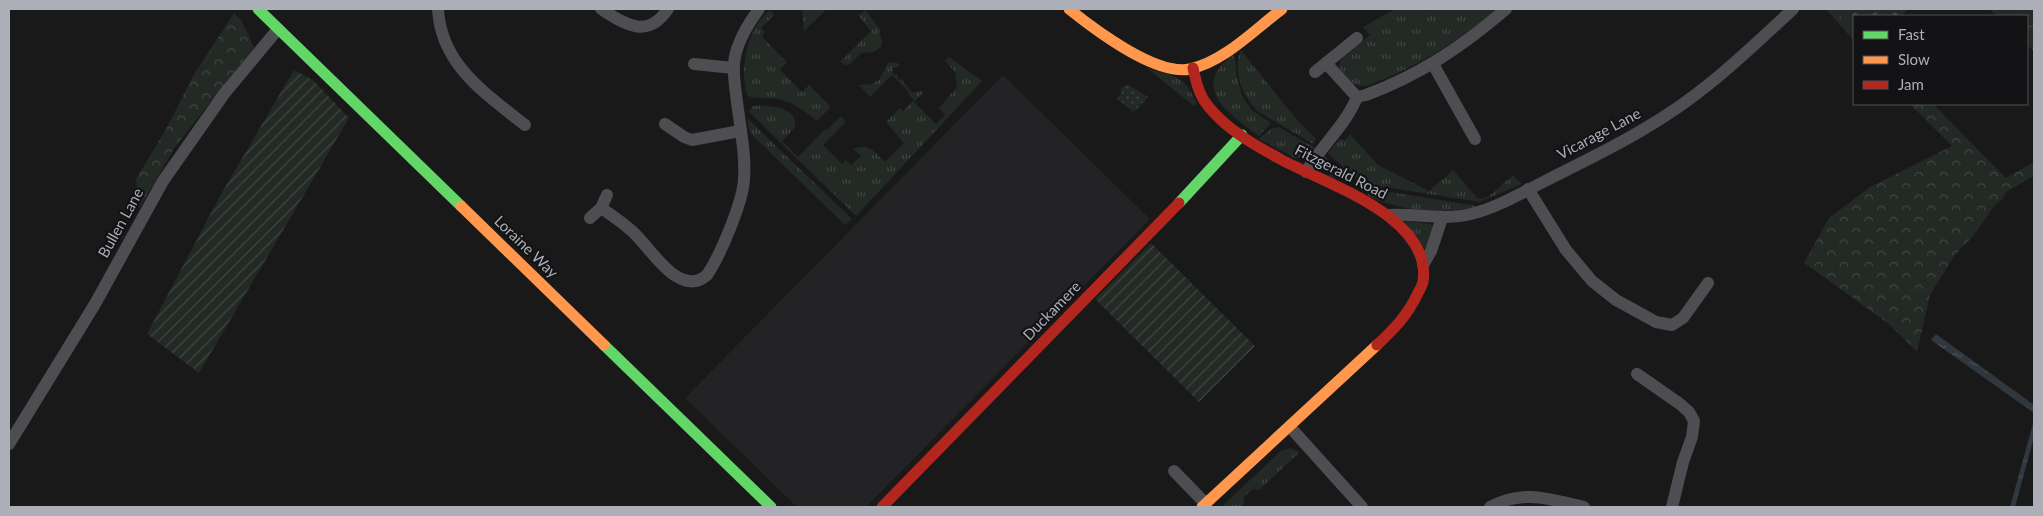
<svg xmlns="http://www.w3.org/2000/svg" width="2043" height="516" font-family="Lato,sans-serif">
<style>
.built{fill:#232325}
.grass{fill:url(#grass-tufts)}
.forest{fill:url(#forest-crowns)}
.cemetery{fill:url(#cemetery-stones)}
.park{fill:url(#park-dots)}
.garden{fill:url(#garden-furrows)}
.water{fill:url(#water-ripples)}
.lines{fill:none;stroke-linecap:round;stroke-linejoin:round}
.street{stroke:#4e4e52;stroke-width:12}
.fast{stroke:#63d668;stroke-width:11}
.slow{stroke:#ff974d;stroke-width:11}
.jam{stroke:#b3261e;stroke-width:11}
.labels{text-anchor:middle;stroke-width:4.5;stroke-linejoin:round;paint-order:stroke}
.street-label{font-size:15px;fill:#acafb8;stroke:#131315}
</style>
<defs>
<pattern id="grass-tufts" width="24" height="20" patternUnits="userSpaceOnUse" patternTransform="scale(1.25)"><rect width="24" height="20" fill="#232924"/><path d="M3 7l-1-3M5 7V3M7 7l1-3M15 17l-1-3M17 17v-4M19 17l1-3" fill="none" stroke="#404642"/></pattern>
<pattern id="forest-crowns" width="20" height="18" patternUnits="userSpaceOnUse" patternTransform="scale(1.25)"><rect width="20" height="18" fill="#232924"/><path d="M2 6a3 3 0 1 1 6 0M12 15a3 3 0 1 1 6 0" fill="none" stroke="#404642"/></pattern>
<pattern id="cemetery-stones" width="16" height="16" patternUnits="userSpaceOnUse" patternTransform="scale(1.25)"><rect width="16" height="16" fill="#232924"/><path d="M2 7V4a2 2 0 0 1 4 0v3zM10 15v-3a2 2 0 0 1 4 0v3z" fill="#404642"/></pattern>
<pattern id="park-dots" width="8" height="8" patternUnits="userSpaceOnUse" patternTransform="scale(1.25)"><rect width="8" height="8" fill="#232924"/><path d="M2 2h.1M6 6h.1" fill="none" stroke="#404642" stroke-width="1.8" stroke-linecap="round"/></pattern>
<pattern id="garden-furrows" width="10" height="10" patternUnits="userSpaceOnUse" patternTransform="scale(1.25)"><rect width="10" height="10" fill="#232924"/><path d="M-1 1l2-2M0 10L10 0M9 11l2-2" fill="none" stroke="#404642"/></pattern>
<pattern id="water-ripples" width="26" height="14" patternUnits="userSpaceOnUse" patternTransform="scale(1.25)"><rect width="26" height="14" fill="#31373e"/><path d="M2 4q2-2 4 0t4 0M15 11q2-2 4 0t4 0" fill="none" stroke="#4c5158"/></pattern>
</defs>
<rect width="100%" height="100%" fill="#191919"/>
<polygon class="built" points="1003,75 1150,219 866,507 797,507 685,398"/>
<g class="grass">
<polygon points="802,9 827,9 804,31"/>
<path d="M1395 9H1427L1430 11 1434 9H1498C1459 41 1417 67 1369 85 1355 90 1346 78 1339 67L1340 61 1370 35 1363 27Z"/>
<path d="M770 10 774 15 761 28 765 32 762 37 787 62 780 70 802 92 809 85 831 107 817 121C805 111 794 103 779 99 769 97 754 100 747 95 739 69 747 27 770 10Z"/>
<polygon points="866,10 880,30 879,33 882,40 881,47 874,52 861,53 850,64 845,65 840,62 871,31 858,15"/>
<path d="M1241 50 1297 120 1316 139 1313 144 1259 112C1243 99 1232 70 1241 50Z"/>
<path d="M1233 55 1235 60 1237 78 1243 98 1252 110 1271 123 1259 136C1231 115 1188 88 1233 55Z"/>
<path d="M949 57 982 81 856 216 749 112 753 106C767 105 798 106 795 127L782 141 798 157 825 129 827 130 841 116 846 122 823 145 842 164 846 160 851 165 861 156 853 149C869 142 875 153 885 162L904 143 886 122 900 108 903 111 914 100 909 95 910 93 892 75 870 97 859 85 872 84 879 80 888 63 896 62 900 66 892 68 894 75 897 74 899 80 902 79 904 84H906L912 93 921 91 923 93 914 102 936 124 945 115 939 108 957 87 955 72 945 61Z"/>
<path d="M1147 68C1175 77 1183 74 1197 103L1194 106Z"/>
<polygon points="747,118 852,219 845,225 750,133"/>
<polygon points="1279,127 1315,148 1308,155 1295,158 1259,139 1271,129"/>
<polygon points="1350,134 1378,165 1429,191 1453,170 1478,199 1488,197 1513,175 1522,184 1479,202 1366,184 1354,177 1328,153 1340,139 1345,140"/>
<polygon points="1324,156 1349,178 1344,180 1330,177 1324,166"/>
<path d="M1365 188 1472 205 1477 207C1437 214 1407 212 1369 197Z"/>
<polygon points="1408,221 1430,224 1434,226 1428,246 1424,248 1405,222"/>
<polygon points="1290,448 1300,452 1259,490 1253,489 1244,497 1244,504 1240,507 1221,507 1281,451"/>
</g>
<g class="forest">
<polygon points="1826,9 1848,9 1854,16 1854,41"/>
<polygon points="1989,9 2034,9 2034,51 2027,44 2027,16 1997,16"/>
<polygon points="234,13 241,20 254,47 175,147 139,209 136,179 165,131 193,76"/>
<polygon points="1910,104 1933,104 2006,178 2034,162 2034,176 2006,192 2003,199 1995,205 1973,236 1954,256 1930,295 1917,352 1889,324 1804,263 1829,218 1870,187 1952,146"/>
</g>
<polygon class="cemetery" points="1833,9 1832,9 1909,9 1901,16 1854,16 1854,21 1844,20"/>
<polygon class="park" points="1127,84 1148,97 1134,112 1117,99 1122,92 1120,90"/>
<g class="garden">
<polygon points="294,70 313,80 349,118 199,373 147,334 220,196"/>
<polygon points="1151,243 1255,346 1199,402 1095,299"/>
</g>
<g class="water">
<polygon points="1936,334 2034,405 2034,413 1931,340"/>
<polygon points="2034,420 2034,437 2015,507 2010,507"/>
</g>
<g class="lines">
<g class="street">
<path d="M438 9C441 65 485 93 525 125"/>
<path d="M601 9C625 24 647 40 668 9"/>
<path d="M1326 63 1355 95 1357 97 1366 95C1420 75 1463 46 1506 9"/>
<polyline points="694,64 734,68"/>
<polyline points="1433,64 1475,139"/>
<polyline points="1315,72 1357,38"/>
<polyline points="665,124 684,137 692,140 740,131"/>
<path d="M1306 172C1321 146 1346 125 1357 97"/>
<polyline points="1528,189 1566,250 1592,281 1616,300 1656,322 1672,325 1683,318 1708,283"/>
<path d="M601 208C613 216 625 224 635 234 651 249 680 299 707 275 720 256 743 202 744 179 746 154 740 127 737 102 735 85 731 66 737 49 742 34 750 21 759 9"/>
<path d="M1388 215C1416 213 1443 221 1471 214 1499 207 1525 191 1551 178 1589 159 1628 140 1665 116 1712 86 1752 47 1793 9"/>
<polyline points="590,218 601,208 607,195"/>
<polyline points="1423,265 1431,251 1442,218"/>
<polyline points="1637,374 1680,404 1689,412 1694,421 1692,437 1683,462 1672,507"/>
<polyline points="1290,427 1362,507"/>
<polyline points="9,444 95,304 163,181 224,94 278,29"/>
<polyline points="1174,471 1206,504"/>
<path d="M1490 507C1524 489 1549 499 1584 507"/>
</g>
<g class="fast">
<polyline points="258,9 461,206"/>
<polyline points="1179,203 1242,135"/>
<polyline points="604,345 771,507"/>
</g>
<g class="slow">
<path d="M1069 9C1094 29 1156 76 1190 69 1225 61 1254 30 1282 9"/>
<polyline points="461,206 604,345"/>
<polyline points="1202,507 1377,345"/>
</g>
<g class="jam">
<path d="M1193 68C1196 82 1199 95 1208 106 1227 130 1256 146 1282 160 1326 184 1433 217 1423 282 1422 286 1419 291 1417 295 1407 316 1393 330 1377 345"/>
<polyline points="882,507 1179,203"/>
</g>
</g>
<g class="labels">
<g class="street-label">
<text transform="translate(1599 134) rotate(-28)" y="5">Vicarage Lane</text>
<text transform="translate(1341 172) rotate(27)" y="5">Fitzgerald Road</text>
<text transform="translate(121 223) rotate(-61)" y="5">Bullen Lane</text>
<text transform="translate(526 247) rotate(44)" y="5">Loraine Way</text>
<text transform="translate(1052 311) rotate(-46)" y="5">Duckamere</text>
</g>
</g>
<rect width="2043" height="516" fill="none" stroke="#acafb8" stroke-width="20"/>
<rect x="1853" y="15" width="175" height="90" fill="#131315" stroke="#505156"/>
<rect x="1863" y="31" width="25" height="8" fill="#63d668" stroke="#505156"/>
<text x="1898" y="40" font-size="15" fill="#acafb8">Fast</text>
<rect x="1863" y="56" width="25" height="8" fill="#ff974d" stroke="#505156"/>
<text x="1898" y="65" font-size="15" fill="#acafb8">Slow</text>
<rect x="1863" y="81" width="25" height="8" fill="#b3261e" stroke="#505156"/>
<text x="1898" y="90" font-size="15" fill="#acafb8">Jam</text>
</svg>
